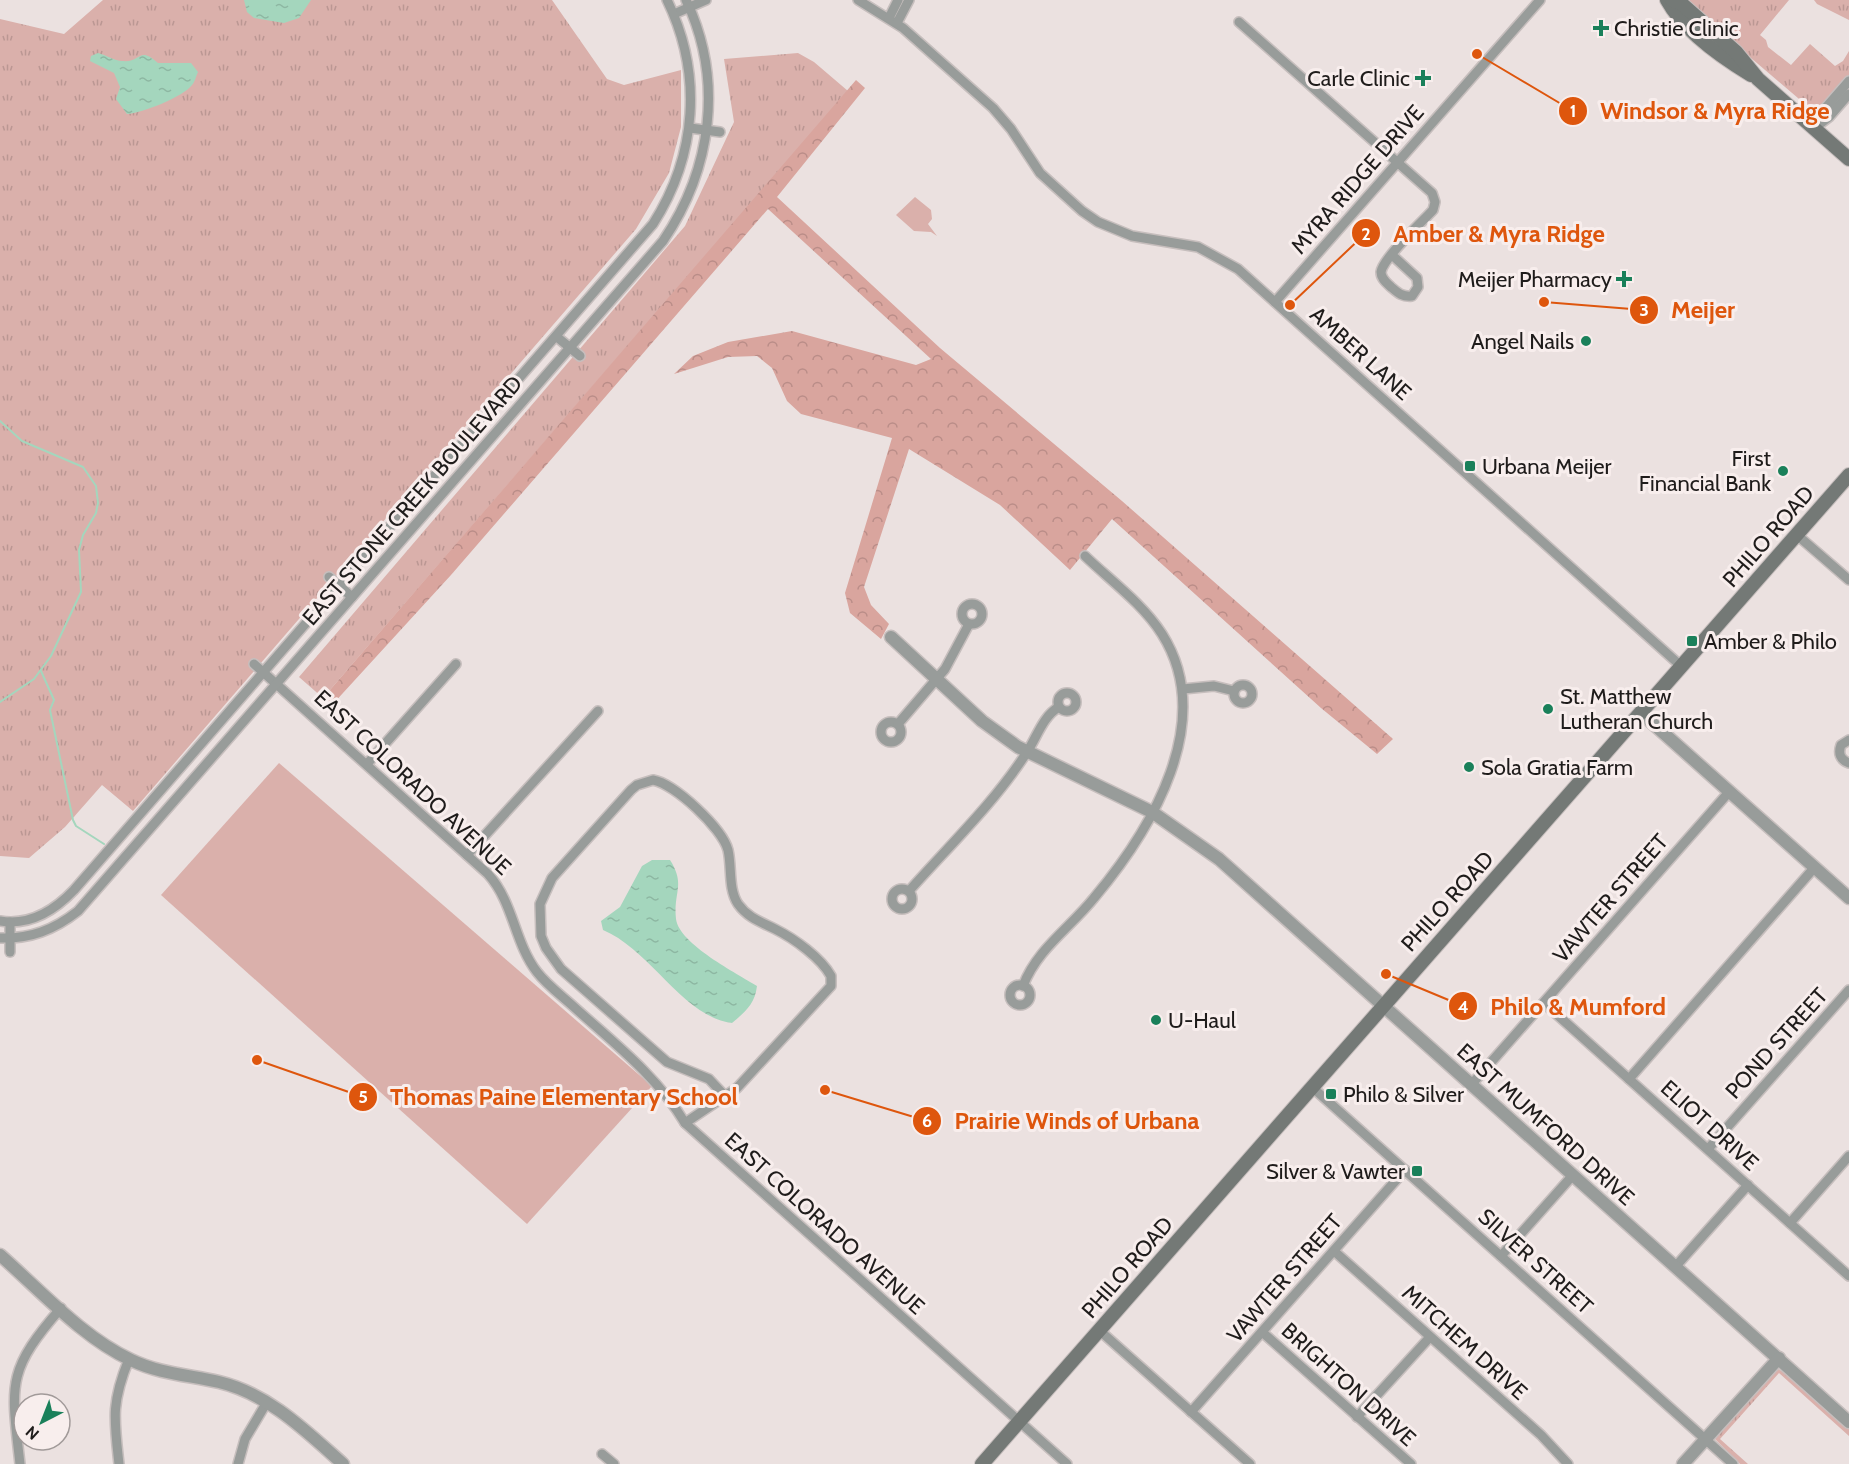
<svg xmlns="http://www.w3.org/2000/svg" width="1849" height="1464" font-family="Cabin,sans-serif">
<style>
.grass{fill:url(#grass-tufts)}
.forest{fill:url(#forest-crowns)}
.park{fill:#dab0ab}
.water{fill:url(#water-ripples)}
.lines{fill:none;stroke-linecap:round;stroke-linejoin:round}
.stream{stroke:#a4d6bd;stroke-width:2}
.minor-casing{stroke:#c6bebd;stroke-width:12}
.tertiary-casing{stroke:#c6bebd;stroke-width:15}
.secondary-casing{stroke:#c6bebd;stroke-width:16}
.minor{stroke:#989c9a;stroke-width:9}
.tertiary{stroke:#989c9a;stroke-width:12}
.secondary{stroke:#747976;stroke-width:14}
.poi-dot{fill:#1a805a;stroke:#f8eeed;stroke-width:2}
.labels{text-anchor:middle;stroke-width:6;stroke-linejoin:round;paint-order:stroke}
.poi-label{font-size:22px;fill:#1f1c1b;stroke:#f8eeed;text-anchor:start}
.street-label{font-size:22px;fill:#1f1c1b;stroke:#f8eeed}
.leader{fill:none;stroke:#de560d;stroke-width:2}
.callout-dot{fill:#de560d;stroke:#f8eeed;stroke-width:2}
.mark-label{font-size:18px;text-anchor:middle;font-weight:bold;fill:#fff}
.callout-label{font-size:24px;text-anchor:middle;font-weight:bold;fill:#de560d;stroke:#f8eeed;stroke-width:6;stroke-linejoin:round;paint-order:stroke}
</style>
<defs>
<pattern id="grass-tufts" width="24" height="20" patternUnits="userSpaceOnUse" patternTransform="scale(1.5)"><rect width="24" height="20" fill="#dab0ab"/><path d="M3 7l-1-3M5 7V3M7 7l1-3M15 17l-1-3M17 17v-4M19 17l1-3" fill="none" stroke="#bb9793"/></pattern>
<pattern id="forest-crowns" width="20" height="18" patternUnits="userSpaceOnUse" patternTransform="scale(1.5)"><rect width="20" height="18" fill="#d9a59e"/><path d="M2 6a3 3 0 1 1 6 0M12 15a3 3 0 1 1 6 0" fill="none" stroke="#ba8d88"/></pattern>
<pattern id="water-ripples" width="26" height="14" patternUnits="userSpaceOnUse" patternTransform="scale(1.5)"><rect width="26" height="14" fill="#a4d6bd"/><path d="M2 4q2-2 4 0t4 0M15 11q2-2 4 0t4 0" fill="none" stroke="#8db7a2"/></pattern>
</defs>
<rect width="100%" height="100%" fill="#ebe1e0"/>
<g class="grass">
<polygon points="103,0 552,0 607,79 624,85 681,70 681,127 669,173 636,229 133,811 102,785 65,827 29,858 0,856 0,19 64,34"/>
<polygon points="1683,0 1789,0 1760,35 1766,40 1768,47 1791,65 1810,44 1835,66 1843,61 1849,51 1849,76 1823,106 1812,110"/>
<polygon points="1814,0 1849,0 1849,20 1817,4"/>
<polygon points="798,53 814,62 848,91 323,698 299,677 685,226 734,122 724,59"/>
<polygon points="1778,1369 1789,1375 1849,1429 1849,1436 1779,1373 1720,1439 1748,1464 1740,1464 1714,1438 1771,1372"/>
</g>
<polygon class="forest" points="856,80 865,88 777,197 940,348 1122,501 1393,739 1377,754 1321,708 1112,519 1070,570 1000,505 909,449 864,587 871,605 889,624 881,639 850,613 845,593 892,438 801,414 787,401 772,368 757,356 728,357 674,374 693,356 728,342 792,331 916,365 931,359 768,209 451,575 332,705 323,698"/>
<g class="park">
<polygon points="915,197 931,210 932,219 928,224 937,236 931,232 914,231 896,215"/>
<polygon points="279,763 652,1086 527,1224 161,895"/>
</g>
<g class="water">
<polygon points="244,0 311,0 299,18 284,23 254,18 247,12"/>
<path d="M98 53C106 55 115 61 122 61 142 63 138 45 158 63H191L198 72C196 76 195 82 192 85 183 97 142 113 127 114L116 99 120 87 114 73 90 61 91 56Z"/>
<path d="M652 860H670C686 885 673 892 676 919 679 944 738 974 757 986 755 1004 745 1012 732 1023 683 1017 651 950 603 930L601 921 620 907 642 866Z"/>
</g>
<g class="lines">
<g class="stream">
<polyline points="0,421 22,441 83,467 96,486 98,503 96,513 83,535 79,550 81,592 51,656 34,679 0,702"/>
<polyline points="41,671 54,700 50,710 73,820 76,826 104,844"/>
</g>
<defs>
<g id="minor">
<polyline points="858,0 903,28 993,108 1011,129 1040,173 1082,211 1098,222 1132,236 1198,247 1238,269 1681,666"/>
<polyline points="674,14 706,0"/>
<polyline points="889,18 898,0"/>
<path d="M1239 22 1432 193 1435 202 1433 210C1422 222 1383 258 1381 272 1381 279 1387 283 1391 287 1398 293 1402 297 1412 296L1418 287 1417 278 1392 255"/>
<polyline points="897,23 909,0"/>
<polyline points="1816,127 1829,117 1849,94"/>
<polyline points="690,128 720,132"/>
<polyline points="1814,128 1822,112 1849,81"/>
<polyline points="1275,302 1540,0"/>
<polyline points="557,337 580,356"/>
<polyline points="1797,535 1849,580"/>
<polyline points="329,577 352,597"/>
<circle cx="972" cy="614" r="10"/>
<path d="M254 664 488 874C514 903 514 942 537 972 547 985 562 996 574 1007 614 1043 657 1076 685 1123L1067 1464"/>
<circle cx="1243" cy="694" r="9"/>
<polyline points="1183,689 1214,686 1234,691"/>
<circle cx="1067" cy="702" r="9"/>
<circle cx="891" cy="732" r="10"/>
<polyline points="898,724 945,669 969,624"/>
<path d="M1849 740 1841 745C1838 753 1840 760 1849 763"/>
<polyline points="367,764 456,664"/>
<path d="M653 780C675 784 722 828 728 850 732 867 728 889 738 904 748 918 761 922 775 929 795 939 821 958 831 976V986L737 1088 725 1096 709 1079 667 1062 561 969 546 948 541 936 540 904 552 878 631 790 637 785Z"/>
<polyline points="467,855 598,711"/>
<circle cx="902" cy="899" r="10"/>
<path d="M909 891C949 846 995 802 1027 752 1037 737 1043 716 1059 707"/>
<path d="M0 921C30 926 54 911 74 890L653 224C697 155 703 74 667 0"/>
<path d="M0 938C30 939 54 930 78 911L663 241C712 169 724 80 686 0"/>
<polyline points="10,952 10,922"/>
<circle cx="1020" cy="995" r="10"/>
<path d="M1023 986C1037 949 1070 928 1094 898 1152 829 1217 721 1162 634 1143 604 1110 580 1085 556"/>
<polyline points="1544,1003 1849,1276"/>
<polyline points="1629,1079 1814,868"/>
<polyline points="1471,1085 1729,792"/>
<polyline points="1312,1087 1733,1464"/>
<polyline points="685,1123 725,1096"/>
<polyline points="1708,1149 1849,990"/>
<polyline points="1790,1223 1849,1156"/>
<polyline points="1334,1251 1541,1435 1568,1464"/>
<polyline points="1501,1256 1573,1175"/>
<polyline points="1676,1266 1748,1185"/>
<polyline points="1099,1330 1250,1464"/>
<polyline points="1262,1332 1411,1464"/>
<polyline points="1191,1412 1405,1170"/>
<polyline points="1357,1417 1430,1337"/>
<polyline points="602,1454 614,1464"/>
<path d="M20 1464C11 1384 6 1371 61 1308"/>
<path d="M119 1464C114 1419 111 1403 129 1359"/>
<polyline points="238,1464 245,1439 267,1402"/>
</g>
<g id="tertiary">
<polyline points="891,637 982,721 1018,747 1152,812 1219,859 1849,1422"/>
<polyline points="1641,713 1849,898"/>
<path d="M0 1255C41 1291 82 1337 131 1360 160 1374 189 1375 219 1382 269 1394 306 1431 343 1464"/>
<polyline points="1683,1464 1779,1358"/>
</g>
<g id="secondary">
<path d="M1667 0C1684 31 1721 57 1751 75"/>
<polyline points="1672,0 1683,5 1736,52 1758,79 1849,159"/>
<polyline points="982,1464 1849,475"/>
</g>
</defs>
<use href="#minor" class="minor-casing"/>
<use href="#tertiary" class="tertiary-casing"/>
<use href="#secondary" class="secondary-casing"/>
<use href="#minor" class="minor"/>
<use href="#tertiary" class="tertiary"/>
<use href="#secondary" class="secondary"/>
</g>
<g class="poi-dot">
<path d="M1598 19h6v6h6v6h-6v6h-6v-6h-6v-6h6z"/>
<path d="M1420 69h6v6h6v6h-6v6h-6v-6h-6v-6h6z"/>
<path d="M1621 270h6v6h6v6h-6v6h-6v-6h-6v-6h6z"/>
<circle cx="1586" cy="341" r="6"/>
<rect x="1464" y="460" width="12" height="12" rx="3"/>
<circle cx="1783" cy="471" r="6"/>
<rect x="1686" y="635" width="12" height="12" rx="3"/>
<circle cx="1548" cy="709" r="6"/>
<circle cx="1469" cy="767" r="6"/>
<circle cx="1156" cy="1020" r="6"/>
<rect x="1325" y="1088" width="12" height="12" rx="3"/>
<rect x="1411" y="1165" width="12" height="12" rx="3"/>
</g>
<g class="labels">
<g class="poi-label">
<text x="1614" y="36">Christie Clinic</text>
<text x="1410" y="86" text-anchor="end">Carle Clinic</text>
<text x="1612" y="287" text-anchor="end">Meijer Pharmacy</text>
<text x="1574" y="349" text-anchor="end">Angel Nails</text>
<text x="1771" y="466" text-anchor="end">First<tspan x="1771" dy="25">Financial Bank</tspan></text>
<text x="1482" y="474">Urbana Meijer</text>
<text x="1704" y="649">Amber &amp; Philo</text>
<text x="1560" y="704">St. Matthew<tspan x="1560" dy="25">Lutheran Church</tspan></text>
<text x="1481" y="775">Sola Gratia Farm</text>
<text x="1168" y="1028">U-Haul</text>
<text x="1343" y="1102">Philo &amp; Silver</text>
<text x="1405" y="1179" text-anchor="end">Silver &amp; Vawter</text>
</g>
<g class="street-label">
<text transform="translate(1357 179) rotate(-49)" y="8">MYRA RIDGE DRIVE</text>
<text transform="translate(1361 353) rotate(42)" y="8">AMBER LANE</text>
<text transform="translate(412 500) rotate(-49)" y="8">EAST STONE CREEK BOULEVARD</text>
<text transform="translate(1768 536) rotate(-49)" y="8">PHILO ROAD</text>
<text transform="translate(413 782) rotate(43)" y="8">EAST COLORADO AVENUE</text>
<text transform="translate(1610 898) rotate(-49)" y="8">VAWTER STREET</text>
<text transform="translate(1447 901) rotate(-48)" y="8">PHILO ROAD</text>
<text transform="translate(1776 1043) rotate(-48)" y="8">POND STREET</text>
<text transform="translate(1546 1124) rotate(42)" y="8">EAST MUMFORD DRIVE</text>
<text transform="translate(1710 1125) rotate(42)" y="8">ELIOT DRIVE</text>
<text transform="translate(825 1223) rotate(42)" y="8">EAST COLORADO AVENUE</text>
<text transform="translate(1536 1261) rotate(42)" y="8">SILVER STREET</text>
<text transform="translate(1127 1267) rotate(-49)" y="8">PHILO ROAD</text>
<text transform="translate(1284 1278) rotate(-49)" y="8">VAWTER STREET</text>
<text transform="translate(1465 1342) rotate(42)" y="8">MITCHEM DRIVE</text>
<text transform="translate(1349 1384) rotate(42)" y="8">BRIGHTON DRIVE</text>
</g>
</g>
<path class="leader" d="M1477 54L1573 111M1290 305L1366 233M1544 302L1644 310M1386 974L1463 1006M257 1060L363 1097M825 1090L927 1121"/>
<g class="callout-dot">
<circle cx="1477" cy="54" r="6"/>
<circle cx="1290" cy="305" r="6"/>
<circle cx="1544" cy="302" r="6"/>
<circle cx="1386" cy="974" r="6"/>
<circle cx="257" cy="1060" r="6"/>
<circle cx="825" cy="1090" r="6"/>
<circle cx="1573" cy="111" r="15"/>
<circle cx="1366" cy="233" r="15"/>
<circle cx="1644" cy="310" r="15"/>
<circle cx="1463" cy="1006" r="15"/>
<circle cx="363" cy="1097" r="15"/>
<circle cx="927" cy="1121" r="15"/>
</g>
<g class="mark-label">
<text x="1573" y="117">1</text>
<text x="1366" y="240">2</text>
<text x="1644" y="316">3</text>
<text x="1463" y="1013">4</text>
<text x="363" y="1103">5</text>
<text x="927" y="1127">6</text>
</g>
<g class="callout-label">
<text x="1715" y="119">Windsor &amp; Myra Ridge</text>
<text x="1499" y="242">Amber &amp; Myra Ridge</text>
<text x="1703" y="318">Meijer</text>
<text x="1578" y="1015">Philo &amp; Mumford</text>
<text x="564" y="1105">Thomas Paine Elementary School</text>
<text x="1077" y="1129">Prairie Winds of Urbana</text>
</g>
<g transform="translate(42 1422) rotate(222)"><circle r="28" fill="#f8eeed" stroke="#a19a99" stroke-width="1.5"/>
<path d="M0-4.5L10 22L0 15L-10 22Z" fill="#1a805a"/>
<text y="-9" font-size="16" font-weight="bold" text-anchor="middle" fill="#1f1c1b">N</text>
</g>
</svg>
